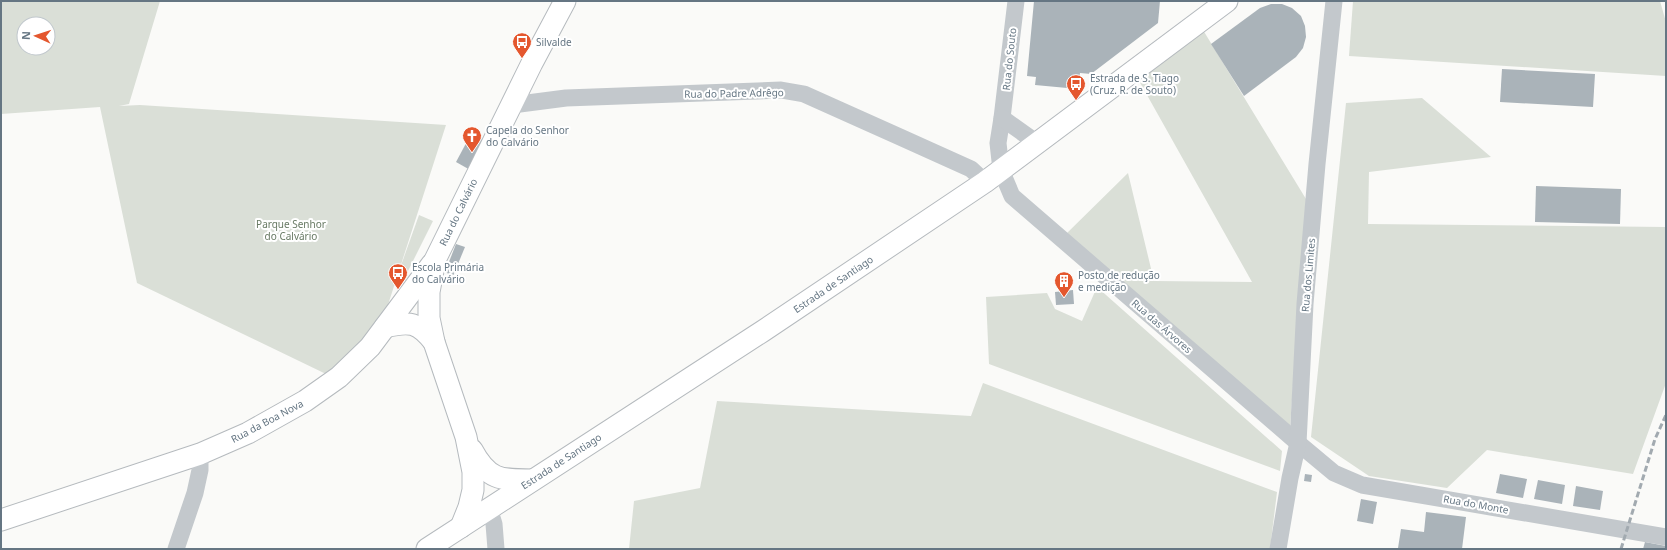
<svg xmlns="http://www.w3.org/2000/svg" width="1667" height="550" font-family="'Noto Sans',sans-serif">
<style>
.green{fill:#dadfd7;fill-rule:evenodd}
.building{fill:#aab3b9}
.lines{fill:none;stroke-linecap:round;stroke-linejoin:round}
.major-casing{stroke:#b5babe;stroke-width:23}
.minor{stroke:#c3c8cc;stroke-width:17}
.major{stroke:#fff;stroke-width:21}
.rail{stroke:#a2aab0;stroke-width:3;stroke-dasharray:6 3;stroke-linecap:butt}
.labels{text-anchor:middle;stroke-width:4;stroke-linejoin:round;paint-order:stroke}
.poi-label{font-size:10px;fill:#657683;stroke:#fff;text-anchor:start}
.street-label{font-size:10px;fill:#657683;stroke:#fff}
.park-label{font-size:10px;fill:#687a64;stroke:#fff}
</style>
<rect width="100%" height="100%" fill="#fafaf8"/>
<g class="green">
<path d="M1 1H160L129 104 119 106 140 105 446 125 386 311 355 348 326 374 137 283 100 107 1 114ZM24 24H48V48H24Z"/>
<polygon points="1353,1 1660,1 1666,22 1666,76 1349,56"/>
<polygon points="1203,30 1306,199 1290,428 1065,235 1128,173 1154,281 1252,282 1138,79"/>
<polygon points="1422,98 1491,157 1369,172 1368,224 1666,227 1666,383 1633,474 1487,450 1447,488 1369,476 1311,437 1346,103"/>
<polygon points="419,215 433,221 407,273 399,271"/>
<polygon points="1097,287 1282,451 1280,471 989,364 986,297 1047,293 1055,309 1082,321"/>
<polygon points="983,383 1277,492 1270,549 629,549 634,501 700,488 717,401 971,416"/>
</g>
<g class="building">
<polygon points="1034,1 1160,1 1158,23 1091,74 1080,73 1078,89 1035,85 1036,77 1027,76"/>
<polygon points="1271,4 1282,4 1292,8 1301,16 1305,26 1306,37 1303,48 1296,57 1244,96 1211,44 1260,8"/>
<polygon points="1502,69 1595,74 1593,107 1500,102"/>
<polygon points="471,134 489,143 472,171 456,162"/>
<polygon points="1536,186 1621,189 1620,224 1535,222"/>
<polygon points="456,244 465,247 453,276 445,272"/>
<polygon points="1073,290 1074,304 1056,305 1055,292"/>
<polygon points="1305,474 1312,475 1311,482 1304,481"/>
<polygon points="1500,474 1527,479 1523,498 1496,493"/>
<polygon points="1538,480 1565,485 1562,504 1534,499"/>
<polygon points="1576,486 1603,491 1600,510 1573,506"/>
<polygon points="1361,499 1377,502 1373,524 1357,521"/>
<polygon points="1426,512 1466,517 1462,549 1398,548 1401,529 1424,532"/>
<polygon points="1645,542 1666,546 1666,549 1643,549"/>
</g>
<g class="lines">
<defs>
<g id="major">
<path d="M385 327C410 321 418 322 434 342"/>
<path d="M472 450C488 480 500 480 532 480"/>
<polyline points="1,520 200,454 248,433 305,401 339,377 370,347 432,264"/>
<polyline points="461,527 469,507 473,490 473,472 466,437 434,342 429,318 429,292 435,260 532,63 565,1"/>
<polyline points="427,549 763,331 985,182 1227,1"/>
</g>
</defs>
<use href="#major" class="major-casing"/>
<g class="minor">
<polyline points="1016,1 1002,118 998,143 1001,170 1012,196 1298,443 1334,473 1362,485 1666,537"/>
<polyline points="512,105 566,98 781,90 804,94 900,137 971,169 985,182"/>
<polyline points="1002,118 1037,143"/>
<polyline points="489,508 494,524 496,549"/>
<polyline points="176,549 195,493 200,470 200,454"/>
<polyline points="1278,549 1290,478 1298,443 1305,304 1317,164 1334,1"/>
</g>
<use href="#major" class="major"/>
<polyline class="rail" points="1621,549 1655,439 1666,415"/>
</g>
<defs>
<symbol id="bus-pin" viewBox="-11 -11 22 30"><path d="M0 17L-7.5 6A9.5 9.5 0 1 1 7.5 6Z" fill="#e4572e" stroke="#fff"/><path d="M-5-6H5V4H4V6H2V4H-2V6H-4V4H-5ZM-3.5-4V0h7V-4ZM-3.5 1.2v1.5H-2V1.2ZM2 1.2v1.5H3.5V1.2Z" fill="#fff"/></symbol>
<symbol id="church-pin" viewBox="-11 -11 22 30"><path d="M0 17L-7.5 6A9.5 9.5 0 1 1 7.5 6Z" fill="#e4572e" stroke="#fff"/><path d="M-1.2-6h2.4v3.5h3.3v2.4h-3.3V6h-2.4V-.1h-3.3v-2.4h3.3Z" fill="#fff"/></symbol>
<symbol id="building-pin" viewBox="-11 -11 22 30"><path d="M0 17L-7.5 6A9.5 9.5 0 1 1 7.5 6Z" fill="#e4572e" stroke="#fff"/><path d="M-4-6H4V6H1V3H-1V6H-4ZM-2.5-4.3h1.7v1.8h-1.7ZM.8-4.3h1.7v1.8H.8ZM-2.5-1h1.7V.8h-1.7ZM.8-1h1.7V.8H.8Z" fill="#fff"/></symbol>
</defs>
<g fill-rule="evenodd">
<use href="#bus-pin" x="511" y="31" width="22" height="30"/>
<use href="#bus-pin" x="1065" y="73" width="22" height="30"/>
<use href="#church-pin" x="461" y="125" width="22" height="30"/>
<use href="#bus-pin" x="387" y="262" width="22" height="30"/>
<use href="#building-pin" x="1053" y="270" width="22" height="30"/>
</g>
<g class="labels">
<g class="poi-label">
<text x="536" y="46">Silvalde</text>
<text x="1090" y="82">Estrada de S. Tiago<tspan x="1090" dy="12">(Cruz. R. de Souto)</tspan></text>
<text x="486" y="134">Capela do Senhor<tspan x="486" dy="12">do Calvário</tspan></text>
<text x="412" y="271">Escola Primária<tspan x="412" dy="12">do Calvário</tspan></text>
<text x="1078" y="279">Posto de redução<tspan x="1078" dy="12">e medição</tspan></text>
</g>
<g class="street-label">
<text transform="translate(1009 59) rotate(-84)" y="4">Rua do Souto</text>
<text transform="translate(734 93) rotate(-1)" y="4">Rua do Padre Adrêgo</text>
<text transform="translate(458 212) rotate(-64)" y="4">Rua do Calvário</text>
<text transform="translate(1308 275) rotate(-85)" y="4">Rua dos Limites</text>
<text transform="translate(833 284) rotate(-34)" y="4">Estrada de Santiago</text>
<text transform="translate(1162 326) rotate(41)" y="4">Rua das Árvores</text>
<text transform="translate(267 421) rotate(-28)" y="4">Rua da Boa Nova</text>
<text transform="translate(561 461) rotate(-33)" y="4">Estrada de Santiago</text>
<text transform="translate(1476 504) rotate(10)" y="4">Rua do Monte</text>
</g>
<g class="park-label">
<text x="291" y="228">Parque Senhor<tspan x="291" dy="12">do Calvário</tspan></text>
</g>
</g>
<rect width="1667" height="550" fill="none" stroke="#657683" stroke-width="4"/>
<g transform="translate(36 36) rotate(273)"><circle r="19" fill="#ffffff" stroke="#c1c8cd"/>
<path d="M0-3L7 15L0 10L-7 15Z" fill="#e4572e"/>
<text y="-6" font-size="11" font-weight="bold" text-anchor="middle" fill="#657683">N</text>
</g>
</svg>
